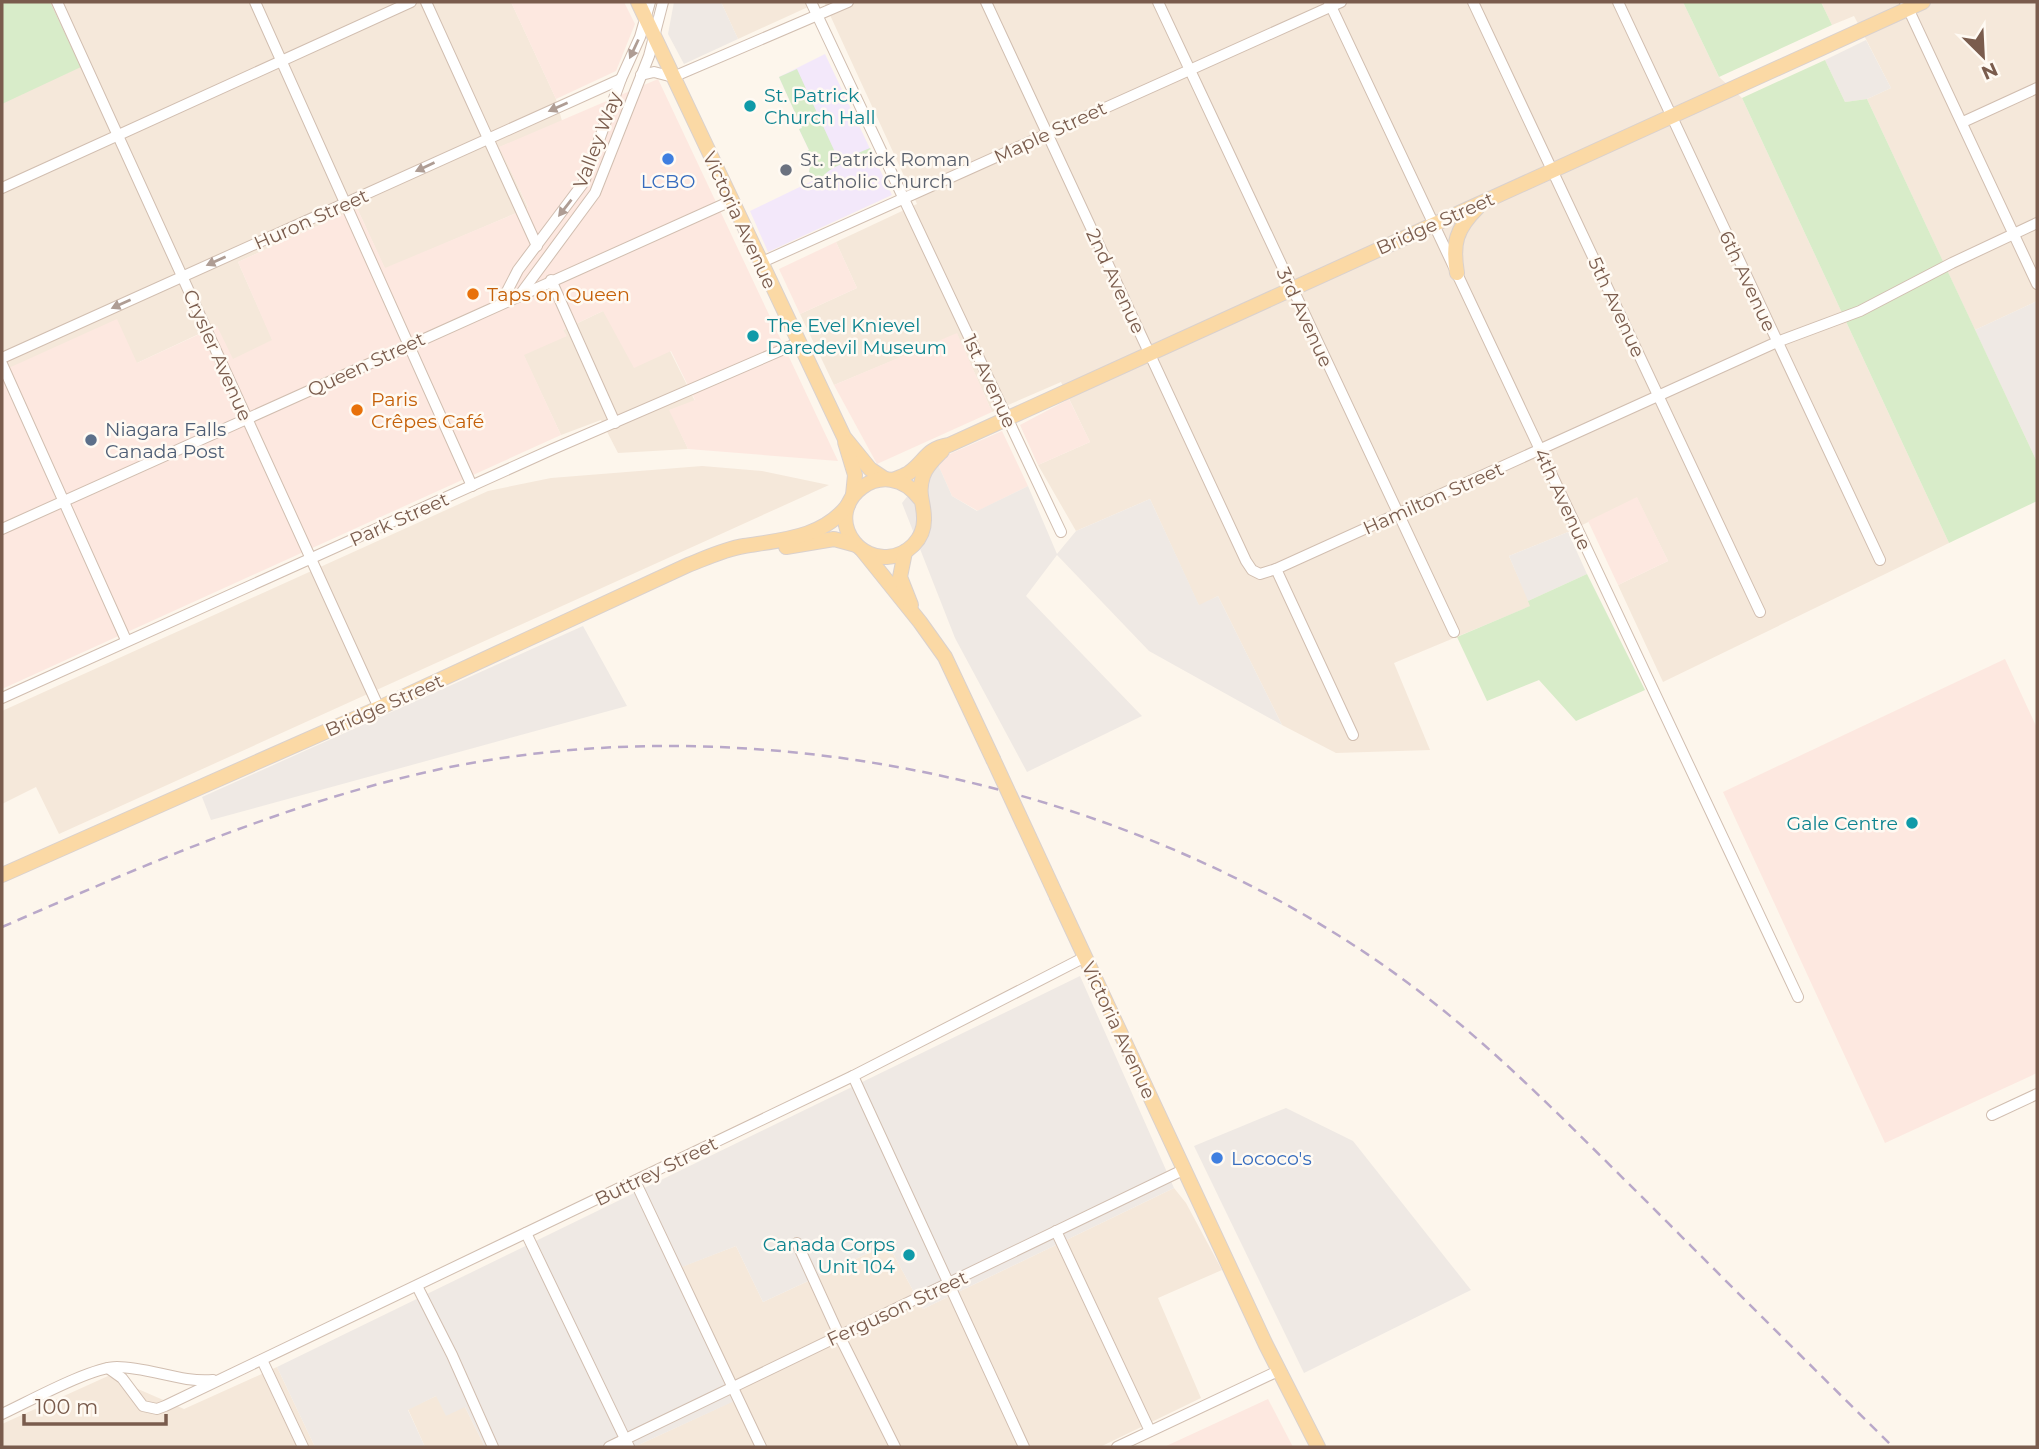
<svg xmlns="http://www.w3.org/2000/svg" width="2039" height="1449" font-family="Montserrat,sans-serif">
<style>
.residential{fill:#f5e8da}
.commercial{fill:#fde8e0}
.industrial{fill:#efe9e4}
.education{fill:#f3e8fa}
.green{fill:#d8ecc9}
.lines{fill:none;stroke-linecap:round;stroke-linejoin:round}
.minor-casing{stroke:#d1beb0;stroke-width:12}
.major-casing{stroke:#dad1cd;stroke-width:16}
.minor{stroke:#fff;stroke-width:10}
.major{stroke:#fbd9a5;stroke-width:14}
.rail{stroke:#b9a8c9;stroke-width:2.5;stroke-dasharray:10 7;stroke-linecap:butt}
.major-bridge-casing{stroke:#dad1cd;stroke-width:16;stroke-linecap:butt}
.major-bridge{stroke:#fbd9a5;stroke-width:14}
.oneway{fill:#af9d94}
.culture-dot{fill:#0f9aa8;stroke:#fffaf3;stroke-width:2.5}
.shop-dot{fill:#3f7fe0;stroke:#fffaf3;stroke-width:2.5}
.worship-dot{fill:#6b7280;stroke:#fffaf3;stroke-width:2.5}
.food-dot{fill:#e8710a;stroke:#fffaf3;stroke-width:2.5}
.service-dot{fill:#5c6f8a;stroke:#fffaf3;stroke-width:2.5}
.labels{text-anchor:middle;stroke-width:5;stroke-linejoin:round;paint-order:stroke}
.culture-label{font-size:19px;fill:#0d838f;stroke:#fffaf3;text-anchor:start}
.street-label{font-size:19px;fill:#7a5c4d;stroke:#fffaf3}
.worship-label{font-size:19px;fill:#5b616d;stroke:#fffaf3;text-anchor:start}
.shop-label{font-size:19px;fill:#366cbe;stroke:#fffaf3}
.food-label{font-size:19px;fill:#c56008;stroke:#fffaf3;text-anchor:start}
.service-label{font-size:19px;fill:#4e5e75;stroke:#fffaf3;text-anchor:start}
</style>
<rect width="100%" height="100%" fill="#fdf6ec"/>
<g class="residential">
<polygon points="2,2 511,2 556,99 562,121 500,147 528,208 514,214 385,269 357,208 238,262 273,341 232,360 216,326 137,363 2,371"/>
<polygon points="721,2 819,2 738,39"/>
<polygon points="824,2 1683,2 1719,77 1742,98 1949,543 1663,682 1618,585 1668,561 1637,498 1568,532 1509,556 1531,606 1394,663 1430,750 1336,753 1282,725 1218,596 1199,606 1150,499 1076,531 1038,465 1090,442 1061,382 992,412 957,334 834,385 800,314 857,288 836,242 917,204"/>
<polygon points="1821,2 2037,2 2037,301 1975,330 1867,99 1891,88 1854,16 1832,25"/>
<polygon points="603,311 670,351 695,401 670,410 688,449 618,453 601,420 561,435 523,354 566,336 563,330"/>
<polygon points="702,466 762,471 829,485 59,834 36,787 2,804 2,711 488,491 551,478"/>
<polygon points="1174,1188 1186,1203 1222,1270 1158,1298 1201,1398 1100,1447 634,1447 742,1397 681,1267 736,1246 763,1302 888,1244 923,1309"/>
<polygon points="277,1367 315,1447 2,1447 2,1424 108,1376 184,1409"/>
<polygon points="436,1396 465,1407 485,1447 425,1447 408,1409"/>
</g>
<g class="commercial">
<polygon points="511,2 624,2 635,24 616,71 556,99"/>
<polygon points="658,79 838,461 688,449 669,410 695,400 671,351 634,368 603,311 563,330 567,336 524,355 561,435 2,689 2,371 117,319 137,363 217,326 233,359 272,340 238,262 357,208 385,268 514,214 528,207 499,147"/>
<polygon points="836,242 857,288 800,314 779,269"/>
<polygon points="957,333 992,412 877,464 834,385"/>
<polygon points="1069,399 1090,442 1038,465 1020,425"/>
<polygon points="1002,431 1028,486 978,511 952,496 936,460"/>
<polygon points="1637,497 1668,561 1618,585 1588,521"/>
<polygon points="2005,659 2037,728 2037,1073 1885,1143 1723,792"/>
<polygon points="1268,1399 1293,1447 1164,1447"/>
</g>
<g class="industrial">
<polygon points="674,2 721,2 738,39 684,64 668,34"/>
<polygon points="1866,40 1891,88 1867,99 1845,102 1825,60"/>
<polygon points="2037,301 2037,462 1975,330"/>
<polygon points="936,460 952,496 977,511 1028,486 1057,554 1076,531 1150,499 1199,605 1218,596 1282,725 1149,651 1057,555 1026,596 1142,716 1027,772 955,638 902,503"/>
<polygon points="1568,532 1587,574 1528,601 1509,556"/>
<polygon points="583,626 627,706 211,820 202,797"/>
<polygon points="1080,976 1174,1188 923,1309 888,1244 763,1302 736,1246 682,1267 743,1397 634,1447 485,1447 465,1407 446,1416 436,1396 408,1410 425,1447 315,1447 277,1367"/>
<polygon points="1286,1108 1353,1141 1471,1290 1304,1373 1194,1146"/>
</g>
<polygon class="education" points="825,54 892,195 768,252 750,211 812,181 809,172 811,162 804,158 802,154 809,150 799,129 802,128 779,77"/>
<g class="green">
<polygon points="2,2 50,2 81,67 2,104"/>
<polygon points="1683,2 1821,2 1832,25 1719,77"/>
<polygon points="1825,60 1845,102 1867,99 2037,462 2037,501 1949,543 1742,98"/>
<path d="M797 69 839 161 870 148 873 153C859 159 843 161 830 170 825 173 825 176 818 179L809 172 811 162 804 158 802 154 809 150 799 129 802 128 779 77Z"/>
<polygon points="1587,574 1645,690 1576,721 1539,680 1487,701 1457,637 1530,606 1528,601"/>
</g>
<g class="lines">
<defs>
<g id="minor">
<polyline points="57,2 379,708"/>
<polyline points="255,2 472,486"/>
<polyline points="426,2 537,246"/>
<polyline points="811,2 1061,532"/>
<polyline points="986,2 1246,561 1252,570 1260,574 1276,569 1777,342 1860,311 1952,263 2037,223"/>
<polyline points="1158,2 1454,632"/>
<polyline points="1329,2 1798,997"/>
<polyline points="1473,2 1760,612"/>
<polyline points="1618,2 1880,560"/>
<polyline points="1905,2 2037,284"/>
<polyline points="641,75 654,72 673,77 848,2"/>
<polyline points="1963,122 2037,88"/>
<polyline points="2,188 411,2"/>
<polyline points="760,263 1341,2"/>
<polyline points="551,280 615,423"/>
<polyline points="522,292 595,193 649,56 663,2"/>
<polyline points="501,303 518,270 584,182 621,79 640,37 650,2"/>
<polyline points="2,358 621,79"/>
<polyline points="2,364 126,640"/>
<polyline points="2,529 731,201"/>
<polyline points="1276,569 1353,735"/>
<polyline points="2,698 553,449 798,343"/>
<polyline points="853,1076 1024,1447"/>
<polyline points="1992,1115 2037,1094"/>
<polyline points="635,1181 761,1447"/>
<polyline points="1056,1231 1150,1431"/>
<polyline points="526,1233 629,1447"/>
<polyline points="797,1243 839,1335 895,1447"/>
<polyline points="417,1286 452,1355 493,1447"/>
<polyline points="262,1360 303,1447"/>
<polyline points="108,1368 122,1378 143,1406 157,1409 165,1406 853,1076 1085,957"/>
<path d="M2 1414C28 1402 91 1367 117 1367 149 1367 181 1383 213 1380"/>
<polyline points="609,1447 1185,1169"/>
<polyline points="1117,1447 1278,1371"/>
</g>
<g id="major">
<polyline points="638,2 844,437 870,469 885,479"/>
<path d="M1457 273C1452 243 1456 229 1478 207"/>
<polyline points="845,442 855,475 853,495"/>
<path d="M893 480C899 477 905 476 910 472 926 460 926 449 949 445L1923 2"/>
<path d="M920 499C886 451 822 501 854 542 862 552 875 558 887 557 907 556 925 539 924 518 924 502 917 494 923 476 926 466 935 458 942 451"/>
<polyline points="786,547 834,539 856,545"/>
<polyline points="863,551 920,622 945,657 993,759"/>
<polyline points="905,552 900,577 911,605"/>
<path d="M2 875 379 708 688 565C706 558 725 549 744 546 781 540 823 538 848 505"/>
<polyline points="1057,897 1266,1345 1318,1447"/>
</g>
</defs>
<use href="#minor" class="minor-casing"/>
<use href="#major" class="major-casing"/>
<use href="#minor" class="minor"/>
<use href="#major" class="major"/>
<path class="rail" d="M2 927C147 864 294 799 450 767 770 703 1146 788 1408 983 1492 1045 1565 1121 1640 1195 1724 1279 1808 1363 1893 1447"/>
<defs>
<polyline id="major-bridge" points="993,759 1057,897"/>
</defs>
<use href="#major-bridge" class="major-bridge-casing"/>
<use href="#major-bridge" class="major-bridge"/>
</g>
<defs><path id="oneway-solid" d="M-6-.8H1V-3.2L6.5 0L1 3.2V.8H-6Z" transform="scale(1.75)"/></defs>
<g class="oneway">
<use href="#oneway-solid" transform="translate(634 49) rotate(115)"/>
<use href="#oneway-solid" transform="translate(558 107) rotate(156)"/>
<use href="#oneway-solid" transform="translate(425 167) rotate(155)"/>
<use href="#oneway-solid" transform="translate(565 208) rotate(128)"/>
<use href="#oneway-solid" transform="translate(216 261) rotate(156)"/>
<use href="#oneway-solid" transform="translate(121 304) rotate(156)"/>
</g>
<g class="culture-dot">
<circle cx="750" cy="106" r="7"/>
<circle cx="753" cy="336" r="7"/>
<circle cx="1912" cy="823" r="7"/>
<circle cx="909" cy="1255" r="7"/>
</g>
<g class="shop-dot">
<circle cx="668" cy="159" r="7"/>
<circle cx="1217" cy="1158" r="7"/>
</g>
<circle class="worship-dot" cx="786" cy="170" r="7"/>
<g class="food-dot">
<circle cx="473" cy="294" r="7"/>
<circle cx="357" cy="410" r="7"/>
</g>
<circle class="service-dot" cx="91" cy="440" r="7"/>
<g class="labels">
<g class="culture-label">
<text x="764" y="102">St. Patrick<tspan x="764" dy="22">Church Hall</tspan></text>
<text x="767" y="332">The Evel Knievel<tspan x="767" dy="22">Daredevil Museum</tspan></text>
<text x="1898" y="830" text-anchor="end">Gale Centre</text>
<text x="895" y="1251" text-anchor="end">Canada Corps<tspan x="895" dy="22">Unit 104</tspan></text>
</g>
<g class="street-label">
<text transform="translate(1050 132) rotate(-25)" y="7">Maple Street</text>
<text transform="translate(597 140) rotate(-69)" y="7">Valley Way</text>
<text transform="translate(311 219) rotate(-24)" y="7">Huron Street</text>
<text transform="translate(740 220) rotate(65)" y="7">Victoria Avenue</text>
<text transform="translate(1435 223) rotate(-24)" y="7">Bridge Street</text>
<text transform="translate(1116 281) rotate(65)" y="7">2nd Avenue</text>
<text transform="translate(1748 281) rotate(65)" y="7">6th Avenue</text>
<text transform="translate(1617 307) rotate(65)" y="7">5th Avenue</text>
<text transform="translate(1305 317) rotate(65)" y="7">3rd Avenue</text>
<text transform="translate(218 355) rotate(66)" y="7">Crysler Avenue</text>
<text transform="translate(366 364) rotate(-25)" y="7">Queen Street</text>
<text transform="translate(990 381) rotate(65)" y="7">1st Avenue</text>
<text transform="translate(1433 498) rotate(-24)" y="7">Hamilton Street</text>
<text transform="translate(1563 499) rotate(65)" y="7">4th Avenue</text>
<text transform="translate(399 519) rotate(-24)" y="7">Park Street</text>
<text transform="translate(384 705) rotate(-24)" y="7">Bridge Street</text>
<text transform="translate(1119 1030) rotate(65)" y="7">Victoria Avenue</text>
<text transform="translate(656 1171) rotate(-26)" y="7">Buttrey Street</text>
<text transform="translate(897 1308) rotate(-25)" y="7">Ferguson Street</text>
</g>
<g class="worship-label">
<text x="800" y="166">St. Patrick Roman<tspan x="800" dy="22">Catholic Church</tspan></text>
</g>
<g class="shop-label">
<text x="668" y="188">LCBO</text>
<text x="1231" y="1165" text-anchor="start">Lococo's</text>
</g>
<g class="food-label">
<text x="487" y="301">Taps on Queen</text>
<text x="371" y="406">Paris<tspan x="371" dy="22">Crêpes Café</tspan></text>
</g>
<g class="service-label">
<text x="105" y="436">Niagara Falls<tspan x="105" dy="22">Canada Post</tspan></text>
</g>
</g>
<rect width="2039" height="1449" fill="none" stroke="#7a5c4d" stroke-width="7"/>
<g transform="translate(1983 56) rotate(156)" stroke="#fffaf3" stroke-width="5" paint-order="stroke">
<path d="M0-5L12 26L0 18L-12 26Z" fill="#7a5c4d"/>
<text y="-10" font-size="19" font-weight="bold" text-anchor="middle" fill="#7a5c4d">N</text>
</g>
<path d="M24 1414v10h142v-10" fill="none" stroke="#7a5c4d" stroke-width="3.5"/>
<text x="35" y="1414" font-size="21" fill="#7a5c4d" stroke="#fffaf3" stroke-width="5" paint-order="stroke">100 m</text>
</svg>
